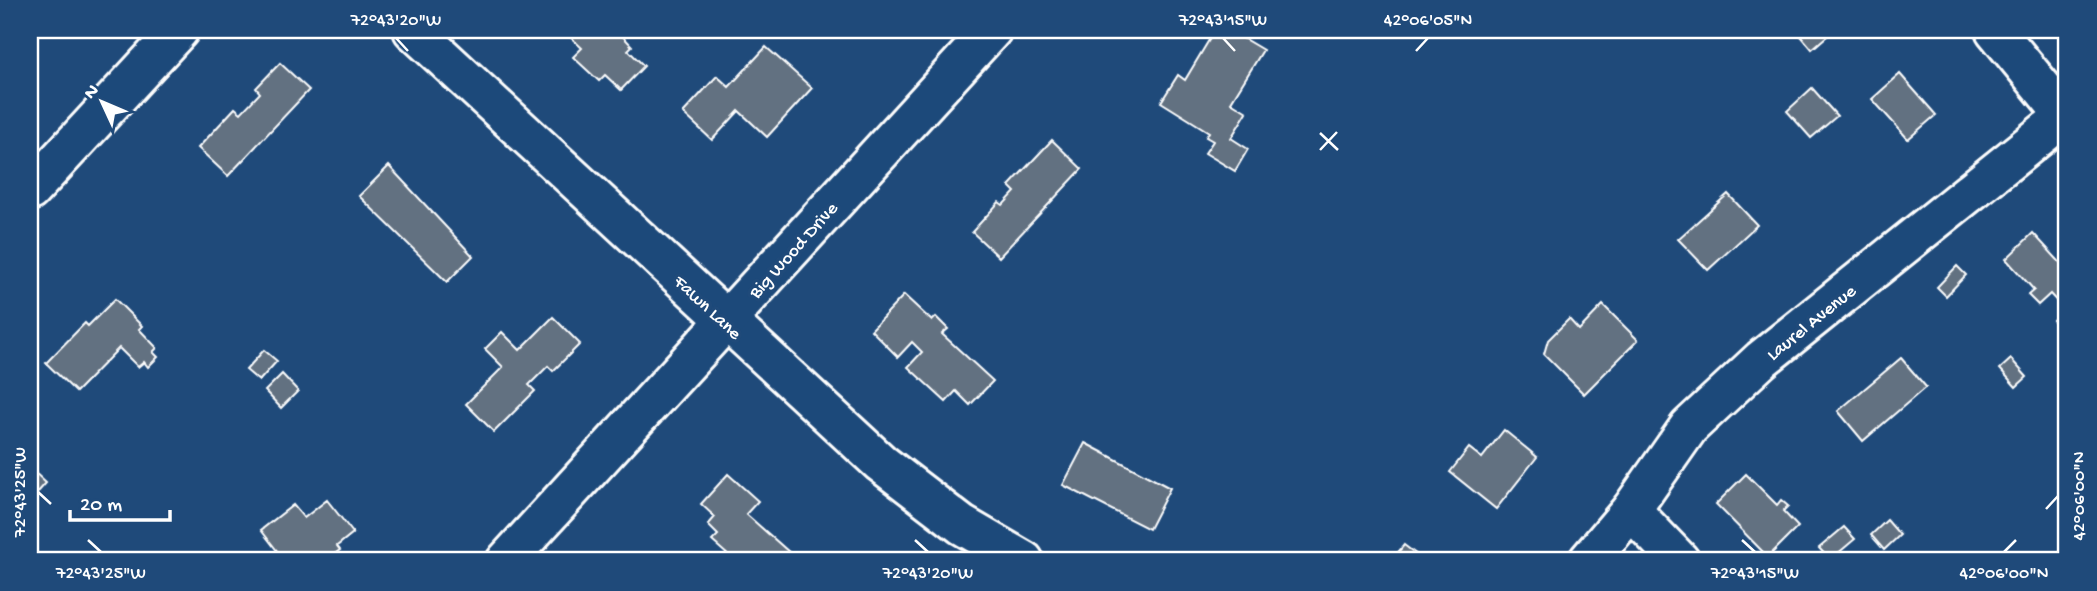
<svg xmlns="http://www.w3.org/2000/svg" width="2097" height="591" font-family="'Gochi Hand',sans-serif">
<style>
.building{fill:#627181;stroke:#fff;stroke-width:2}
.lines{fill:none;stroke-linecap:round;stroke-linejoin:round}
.minor-casing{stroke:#fff;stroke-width:44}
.tertiary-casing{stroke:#fff;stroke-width:44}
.minor{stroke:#1f4a7a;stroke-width:38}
.tertiary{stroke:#1f4a7a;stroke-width:38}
.ticks{fill:none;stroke:#fff;stroke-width:2.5}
.labels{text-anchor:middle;stroke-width:7;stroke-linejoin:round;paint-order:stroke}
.street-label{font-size:19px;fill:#fff;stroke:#1f4a7a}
.neatline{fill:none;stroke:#fff;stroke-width:2.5}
.ticks-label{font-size:18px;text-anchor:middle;fill:#fff}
</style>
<rect width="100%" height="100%" fill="#1f4a7a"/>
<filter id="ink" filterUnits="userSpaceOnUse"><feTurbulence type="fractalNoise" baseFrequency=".0143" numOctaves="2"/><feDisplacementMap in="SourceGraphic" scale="14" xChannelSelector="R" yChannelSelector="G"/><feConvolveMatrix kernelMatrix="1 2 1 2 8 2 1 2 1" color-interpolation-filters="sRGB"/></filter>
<g filter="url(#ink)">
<g class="building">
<polygon points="563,30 617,30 632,46 628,50 644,66 621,90 605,75 599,81 573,57 582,48"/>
<polygon points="1215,30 1229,30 1263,50 1231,102 1247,112 1231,138 1248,149 1235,171 1205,153 1213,141 1206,137 1209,132 1161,102 1178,75 1185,80"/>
<polygon points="1796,30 1834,30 1812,49"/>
<polygon points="766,47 812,88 767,137 739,111 712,140 683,113 717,76 729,87"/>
<polygon points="280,63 309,90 228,176 198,148 235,108 241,113 260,93 256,88"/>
<polygon points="1900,74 1936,115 1908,139 1872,99"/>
<polygon points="1812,88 1837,116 1811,138 1787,111"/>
<polygon points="1052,140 1082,169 999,257 972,232 999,202 1003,205 1015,192 1009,186"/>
<polygon points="389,166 473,256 447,282 359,196"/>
<polygon points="1728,194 1757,225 1708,270 1678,239"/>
<polygon points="2033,233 2067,270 2066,333 2053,320 2064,309 2050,294 2038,305 2028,295 2034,290 2006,259"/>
<polygon points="1957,266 1966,275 1946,296 1937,287"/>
<polygon points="904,295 932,321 936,317 948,329 942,334 993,381 970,405 956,391 946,402 908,367 922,352 912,342 898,357 871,330"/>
<polygon points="115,299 142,326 139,329 157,348 153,352 158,357 148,367 144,362 138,367 119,348 76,392 46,363 85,323 88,326"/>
<polygon points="1603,305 1638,340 1584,394 1544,354 1548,340 1569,319 1579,330"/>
<polygon points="553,317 580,344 553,371 548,366 529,385 535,391 494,432 466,404 503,367 485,349 502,332 520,350"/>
<polygon points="264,350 277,361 259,381 246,370"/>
<polygon points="1901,358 1926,387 1863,441 1838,411"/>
<polygon points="2011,359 2027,377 2016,387 2000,369"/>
<polygon points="282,374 298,391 281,408 265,391"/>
<polygon points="1504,430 1537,457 1496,509 1450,472 1469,448 1482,458"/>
<polygon points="1085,443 1170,488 1149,529 1063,485"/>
<polygon points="30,468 46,483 30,501"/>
<polygon points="728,474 758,501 746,514 799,561 726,559 729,556 712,541 718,535 708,525 715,517 701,504"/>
<polygon points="1746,474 1777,505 1781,500 1788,506 1783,511 1798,527 1768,557 1716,504"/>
<polygon points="327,500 353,533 337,546 340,550 330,557 333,561 285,561 261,530 293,505 304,518"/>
<polygon points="1887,520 1900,535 1884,550 1871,535"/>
<polygon points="1844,527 1855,539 1830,560 1819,548"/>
<polygon points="1404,545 1425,561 1391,561"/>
</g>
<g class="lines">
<defs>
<g id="minor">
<polyline points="413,30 881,463 962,525 1024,561"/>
<polyline points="30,191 179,30"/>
<polyline points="1631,510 1680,561"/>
<polyline points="506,561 992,30"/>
<polyline points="1588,561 1631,510 1689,427 1762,359 2065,116"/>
</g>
<polyline id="tertiary" points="1995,30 2067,118"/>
</defs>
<use href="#minor" class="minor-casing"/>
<use href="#tertiary" class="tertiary-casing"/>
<use href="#minor" class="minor"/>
<use href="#tertiary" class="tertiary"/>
</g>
</g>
<path class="ticks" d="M396 38 408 51M1223 38 1235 51M1416 51 1428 38M1320 133 1338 150M1320 150 1337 132M38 492 51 504M2046 509 2058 496M88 540 101 552M915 540 928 552M1742 540 1755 552M2004 552 2016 540"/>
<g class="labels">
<g class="street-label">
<text transform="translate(792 249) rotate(-48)" y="7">Big Wood Drive</text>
<text transform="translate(709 306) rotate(43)" y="7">Fawn Lane</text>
<text transform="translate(1810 321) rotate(-39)" y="7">Laurel Avenue</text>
</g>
</g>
<rect width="2097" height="591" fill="none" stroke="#1f4a7a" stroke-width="77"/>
<g transform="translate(102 102) rotate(314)" stroke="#1f4a7a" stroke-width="5" paint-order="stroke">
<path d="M0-5L12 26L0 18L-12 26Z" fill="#ffffff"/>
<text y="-10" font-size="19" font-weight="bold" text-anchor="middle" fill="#ffffff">N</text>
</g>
<path d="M70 510v10h100v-10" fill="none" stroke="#ffffff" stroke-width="3.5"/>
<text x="80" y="510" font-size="21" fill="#ffffff" stroke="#1f4a7a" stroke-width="5" paint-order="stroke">20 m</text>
<rect x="38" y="38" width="2020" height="514" class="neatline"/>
<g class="ticks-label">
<text x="396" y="25">72°43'20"W</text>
<text x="1223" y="25">72°43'15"W</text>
<text x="1428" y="25">42°06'05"N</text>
<text transform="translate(19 492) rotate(-90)" y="6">72°43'25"W</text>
<text transform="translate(2078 496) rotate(-90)" y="6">42°06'00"N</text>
<text x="101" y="578">72°43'25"W</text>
<text x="928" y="578">72°43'20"W</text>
<text x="1755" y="578">72°43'15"W</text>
<text x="2004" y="578">42°06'00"N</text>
</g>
</svg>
